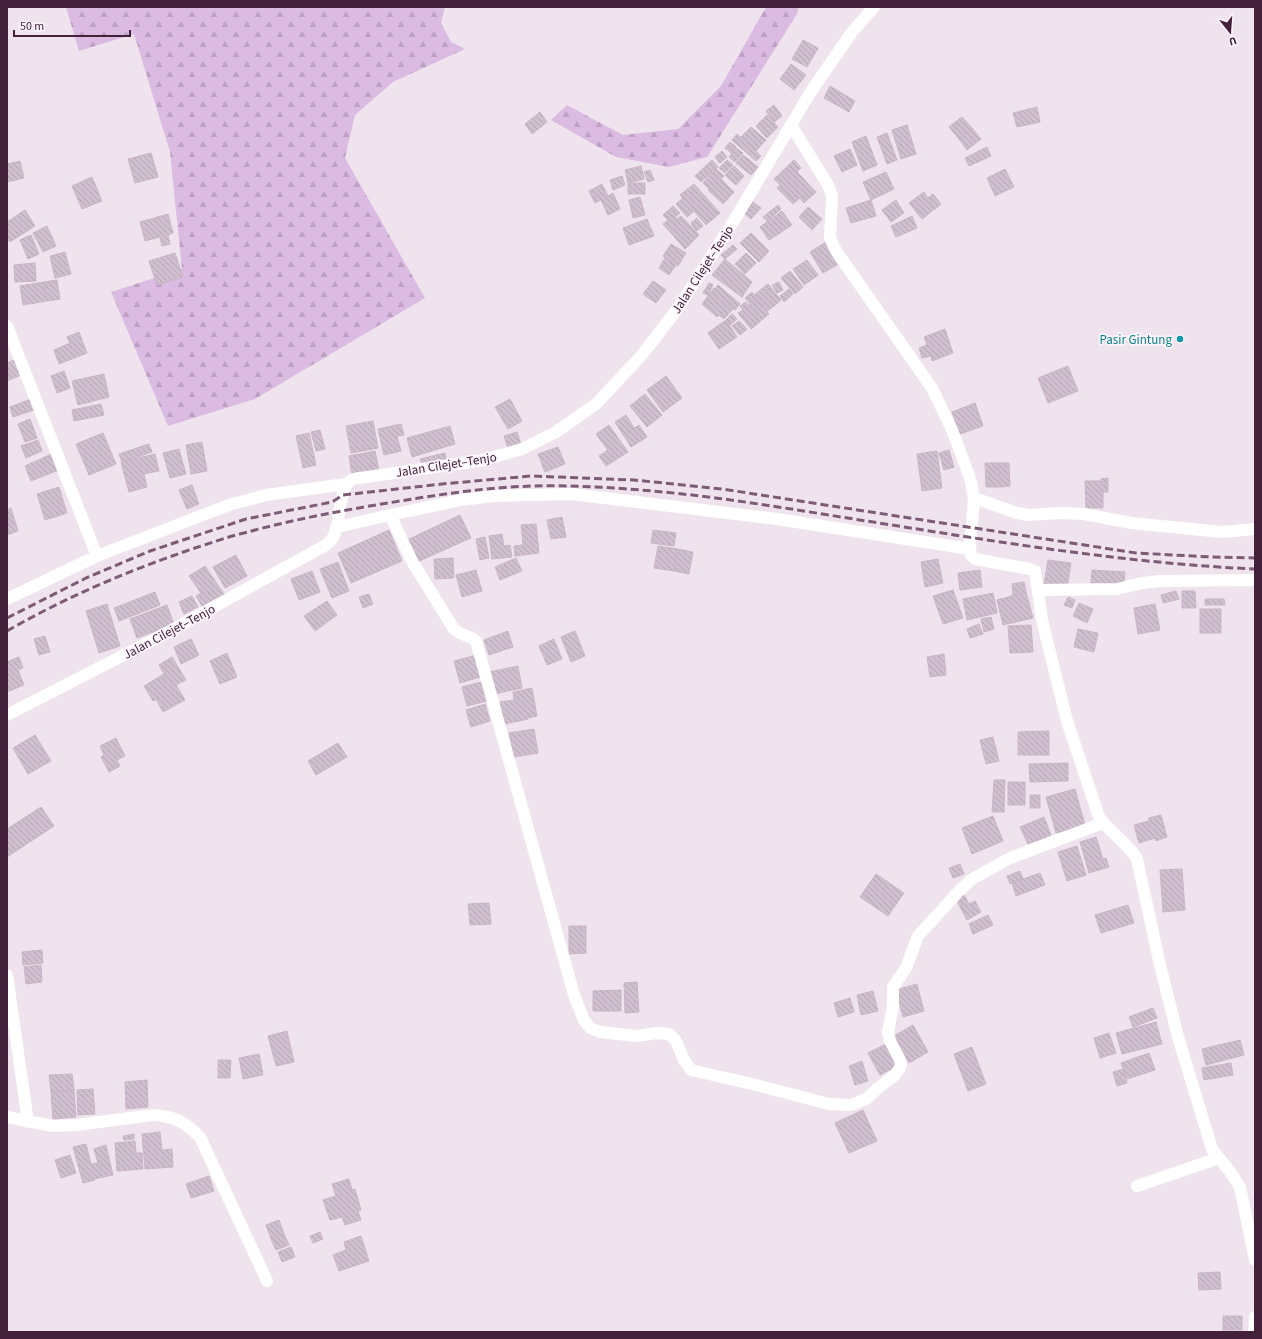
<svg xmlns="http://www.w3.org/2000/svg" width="1262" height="1339" font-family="'Source Sans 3',sans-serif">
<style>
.forest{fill:url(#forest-firs)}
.building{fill:url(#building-back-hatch);stroke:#cab5c7}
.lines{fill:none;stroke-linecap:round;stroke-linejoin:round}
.street{stroke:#fff;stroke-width:12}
.secondary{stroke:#fff;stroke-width:12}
.rail{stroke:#7e5b75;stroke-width:3;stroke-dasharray:8 4;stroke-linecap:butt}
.culture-dot{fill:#0f9aa8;stroke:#fbf5fb;stroke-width:1.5}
.labels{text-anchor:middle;stroke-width:3.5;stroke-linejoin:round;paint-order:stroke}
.street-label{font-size:13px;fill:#43213a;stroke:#fbf5fb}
.culture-label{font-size:13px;fill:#0d838f;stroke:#fbf5fb;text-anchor:end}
</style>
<defs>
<pattern id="forest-firs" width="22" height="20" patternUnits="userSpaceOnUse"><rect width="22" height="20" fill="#dbbbe2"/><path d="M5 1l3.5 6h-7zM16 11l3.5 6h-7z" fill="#bda0c3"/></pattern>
<pattern id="building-back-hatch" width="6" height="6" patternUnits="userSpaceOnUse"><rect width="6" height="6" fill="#d0c0cf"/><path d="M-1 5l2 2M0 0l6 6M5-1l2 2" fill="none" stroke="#b4a5b2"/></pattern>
</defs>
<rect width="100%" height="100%" fill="#efe4ee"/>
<g class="forest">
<polygon points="66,7 445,7 441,23 451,42 465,49 393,82 355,115 345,158 425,298 255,399 168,426 111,292 182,269 170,152 134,34 79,51"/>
<polygon points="766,7 799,7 797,14 707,157 669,167 616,157 551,120 567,105 623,135 678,129 721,86"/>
</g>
<g class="building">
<polygon points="803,40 818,48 807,67 792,59"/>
<polygon points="791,64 806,75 794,90 780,79"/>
<polygon points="830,86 855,101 849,112 824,98"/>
<polygon points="774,105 782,116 774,122 766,111"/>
<polygon points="1037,107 1040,122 1017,127 1013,113"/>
<polygon points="540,112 547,122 532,134 525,124"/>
<polygon points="767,115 778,127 767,138 756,126"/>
<polygon points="962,117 972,128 959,139 949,127"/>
<polygon points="907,125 916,154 901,159 892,130"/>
<polygon points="751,127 766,140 756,151 741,137"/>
<polygon points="972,128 981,139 967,150 959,139"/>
<polygon points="887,133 897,160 887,164 877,137"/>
<polygon points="737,134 761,156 756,161 732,140"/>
<polygon points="866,136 877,165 863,171 852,142"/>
<polygon points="730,142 736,147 731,153 725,148"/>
<polygon points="987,147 991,156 969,166 965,158"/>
<polygon points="736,148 743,153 735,162 729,157"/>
<polygon points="850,149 857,165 842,172 834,156"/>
<polygon points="722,151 727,157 720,163 715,157"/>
<polygon points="151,153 158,177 135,183 128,159"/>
<polygon points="743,155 758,167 751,175 736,163"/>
<polygon points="712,160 718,167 701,182 695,176"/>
<polygon points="727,160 733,165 725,173 719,168"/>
<polygon points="794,160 801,168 797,172 816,192 804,203 800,198 793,204 777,188 780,185 774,179"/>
<polygon points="20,161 24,178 7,182 7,164"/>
<polygon points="641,166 644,179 628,183 625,170"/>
<polygon points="734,166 744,176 736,185 725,175"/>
<polygon points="716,169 724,176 721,179 734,192 723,204 708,190 709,188 703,183"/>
<polygon points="1005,169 1014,187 995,196 987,178"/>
<polygon points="650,170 654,180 648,182 644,172"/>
<polygon points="886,172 894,189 871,200 863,182"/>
<polygon points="622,176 625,185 613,190 610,180"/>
<polygon points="92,177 102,201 82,209 72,186"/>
<rect x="628" y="183" width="17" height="11"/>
<polygon points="602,184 608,196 613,193 620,209 608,215 601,200 595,203 589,191"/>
<polygon points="694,184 720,213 706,225 694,211 687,217 676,204 683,198 680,195"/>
<polygon points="924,192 928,198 933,194 941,204 922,219 909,203"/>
<polygon points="640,197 645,215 633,218 629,200"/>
<polygon points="871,200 876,216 851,223 846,208"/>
<polygon points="896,200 904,213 891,222 882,210"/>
<polygon points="753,202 761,208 751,219 744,213"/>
<polygon points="778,205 781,209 767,221 763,217"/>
<polygon points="673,206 680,213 675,217 677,219 681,216 699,235 685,249 663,224 668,220 663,215"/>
<polygon points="808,207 822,219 812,230 799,217"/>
<polygon points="25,210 35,226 10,242 7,238 7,222"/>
<polygon points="782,211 792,225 769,240 760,227"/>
<polygon points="168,214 173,233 168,235 170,244 162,246 160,237 145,241 140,222"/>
<polygon points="912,216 917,228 896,237 891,226"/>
<polygon points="697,218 703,226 696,231 691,223"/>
<polygon points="647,219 654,236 629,245 623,228"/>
<polygon points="47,226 56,246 43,252 33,233"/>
<polygon points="751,233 769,251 759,262 740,243"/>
<polygon points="31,235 39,254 28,259 20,240"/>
<polygon points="826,242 840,263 823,273 810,252"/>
<polygon points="671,244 686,253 678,266 663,256"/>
<polygon points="733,245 737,249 725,259 721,255"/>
<polygon points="65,252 71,274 55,278 50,256"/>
<polygon points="175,253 183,277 157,285 149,261"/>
<polygon points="746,253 756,263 745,274 735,264"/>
<polygon points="665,258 676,265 669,275 659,268"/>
<polygon points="725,259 752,282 742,297 712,275"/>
<polygon points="807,260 818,275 804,285 793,269"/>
<polygon points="35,263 36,281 15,282 14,265"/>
<polygon points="790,271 803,287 795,294 781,278"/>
<polygon points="57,280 60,299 47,301 44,282"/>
<polygon points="653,281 666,290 656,303 643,294"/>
<polygon points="44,282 47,301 23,305 20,286"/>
<polygon points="779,282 783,290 777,293 772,285"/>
<polygon points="709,283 713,285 708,295 703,293"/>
<polygon points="768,284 781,300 768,311 754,295"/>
<polygon points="718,285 740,304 735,310 733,309 724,319 719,315 717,317 702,304 714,288 715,289"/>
<polygon points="789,289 793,294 784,302 780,296"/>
<polygon points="752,292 769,314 751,329 738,313 743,310 740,306 746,302 748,306 750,304 745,298"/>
<polygon points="732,314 737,319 730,325 726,320"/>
<polygon points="726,320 737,337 719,349 708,333"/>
<polygon points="739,321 747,329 740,335 732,326"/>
<polygon points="945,329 953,353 932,361 931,356 922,358 919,348 927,345 924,337"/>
<polygon points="79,332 87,353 59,364 54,350 70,343 67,337"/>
<polygon points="14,360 21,375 7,381 7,363"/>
<polygon points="1068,366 1078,391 1048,403 1038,378"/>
<polygon points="64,371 70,388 57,393 51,376"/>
<polygon points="104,374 109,397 78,405 72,381"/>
<polygon points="666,376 682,398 663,412 647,390"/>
<polygon points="645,394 662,415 647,427 630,406"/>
<polygon points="31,399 34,410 13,417 10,407"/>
<polygon points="510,399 522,421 508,429 495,407"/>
<polygon points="975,403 983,426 960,434 952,412"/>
<polygon points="101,404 104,415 74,421 72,410"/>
<polygon points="626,415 634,428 639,425 647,437 631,447 615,422"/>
<polygon points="30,419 37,438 25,442 18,424"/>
<polygon points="373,421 378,448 351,453 346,426"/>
<polygon points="401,424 404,435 397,436 401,451 384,455 378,429"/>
<polygon points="609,425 628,452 606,466 599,456 608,450 596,434"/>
<polygon points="450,426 455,444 412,457 407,438"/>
<polygon points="320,430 325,449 316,451 311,432"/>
<polygon points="517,432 521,445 508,449 504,436"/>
<polygon points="103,433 116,464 89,475 76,444"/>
<polygon points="309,433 316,465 303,468 296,436"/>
<polygon points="38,440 42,451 26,458 21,446"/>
<polygon points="202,442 207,471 191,474 186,445"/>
<polygon points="149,444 152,452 122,462 119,454"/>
<polygon points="558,447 565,464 545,472 538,454"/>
<polygon points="179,449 186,474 170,478 163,453"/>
<polygon points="949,450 954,467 944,470 939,453"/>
<polygon points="375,451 379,471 352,476 349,456"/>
<polygon points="937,451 942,488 922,491 917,454"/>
<polygon points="54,453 61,469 31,481 25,466"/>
<polygon points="445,453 446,459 422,465 420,459"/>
<polygon points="155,454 159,471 144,474 147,487 129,492 121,462"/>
<polygon points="985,463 999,463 1000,487 986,487"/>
<polygon points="999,463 1009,463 1010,486 1000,487"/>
<polygon points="1108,478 1108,492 1103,492 1103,508 1086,508 1085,481 1101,481 1101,479"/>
<polygon points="192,485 199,504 187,509 179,490"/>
<polygon points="59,487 67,513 45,520 37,494"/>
<polygon points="11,508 18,531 7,535 7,510"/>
<polygon points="460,515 471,538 417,562 407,540"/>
<polygon points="562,517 566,537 551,539 547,520"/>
<polygon points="536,524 539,553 515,556 514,546 523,545 521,525"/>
<polygon points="389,530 402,561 351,583 338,553"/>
<polygon points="653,530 676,533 674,546 651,543"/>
<polygon points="502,534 504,546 510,545 512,557 492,559 489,536"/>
<polygon points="485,537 489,558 480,560 476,539"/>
<polygon points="658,546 678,549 674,571 654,568"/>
<polygon points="678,549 693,552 689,574 674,571"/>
<polygon points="236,555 247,576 225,588 213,567"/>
<polygon points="453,558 454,578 435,579 434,559"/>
<polygon points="516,558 522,571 500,580 495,567"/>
<polygon points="938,559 943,583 925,587 921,562"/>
<polygon points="1048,560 1071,563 1067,588 1044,585"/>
<polygon points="338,562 349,591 332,598 320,569"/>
<polygon points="205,566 226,597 205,611 196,596 201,593 189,576"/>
<polygon points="476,570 482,591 462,597 456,575"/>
<polygon points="980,570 982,587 960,590 958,573"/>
<polygon points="1092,570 1125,572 1124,584 1091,583"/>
<polygon points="312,571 320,592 299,600 291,579"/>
<polygon points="1024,582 1026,592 1013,595 1012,584"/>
<polygon points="953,590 963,618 943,624 933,596"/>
<polygon points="1176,591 1179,599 1163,603 1161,595"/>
<polygon points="1182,591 1195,591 1196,608 1182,608"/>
<polygon points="155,592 160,605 119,621 114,608"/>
<polygon points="1026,592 1033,618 1003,625 997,600"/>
<polygon points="993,593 997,613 967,620 963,599"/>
<polygon points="369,594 373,604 363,608 359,597"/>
<polygon points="192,596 198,607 184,614 179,602"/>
<polygon points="1068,597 1075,600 1072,608 1064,605"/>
<polygon points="1205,599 1224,599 1225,605 1205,605"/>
<polygon points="327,601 337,615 315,631 304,616"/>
<polygon points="1079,603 1093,609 1087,623 1073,616"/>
<polygon points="107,604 120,646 99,653 86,611"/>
<polygon points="1155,604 1160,630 1138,634 1134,608"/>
<polygon points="167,605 174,624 137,638 130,619"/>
<rect x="1200" y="609" width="21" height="13"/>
<polygon points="991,617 994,629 984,632 981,619"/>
<rect x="1200" y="622" width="21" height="11"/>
<polygon points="979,624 983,634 970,638 967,629"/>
<polygon points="1031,625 1033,652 1010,653 1008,626"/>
<polygon points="1078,629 1098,633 1094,652 1074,647"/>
<polygon points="508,631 513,647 489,655 484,640"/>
<polygon points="575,631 585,656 571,662 561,637"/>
<polygon points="45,636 50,652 39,655 34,639"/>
<polygon points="191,639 199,655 181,664 174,647"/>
<polygon points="554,639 562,659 547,665 539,646"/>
<polygon points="227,653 237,677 220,684 210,661"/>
<polygon points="944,654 946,675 930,677 927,657"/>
<polygon points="477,655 483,676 460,683 454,661"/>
<polygon points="19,657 23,668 18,670 24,685 7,692 7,662"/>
<polygon points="172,657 186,680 176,685 185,700 163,712 156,699 153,701 144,686 164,674 159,665"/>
<polygon points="518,666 522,688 494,694 489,672"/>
<polygon points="481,682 487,701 467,706 462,687"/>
<polygon points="532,688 537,716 528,718 528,719 505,724 500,702 514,700 513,692"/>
<polygon points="485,704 490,721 471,727 466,710"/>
<polygon points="534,729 538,753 514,757 509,733"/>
<polygon points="1049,731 1049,755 1018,755 1018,732"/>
<polygon points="35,735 51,761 28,774 13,748"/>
<polygon points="993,737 999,761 986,764 980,740"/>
<polygon points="116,738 125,756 117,760 120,766 109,772 101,757 104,755 100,746"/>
<polygon points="338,743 347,757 316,775 308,761"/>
<polygon points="1068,763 1068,781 1030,782 1029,764"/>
<polygon points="994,780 1005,780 1004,812 992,812"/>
<rect x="1008" y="782" width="17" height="23"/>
<polygon points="1075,789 1085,825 1056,833 1046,797"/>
<rect x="1030" y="795" width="10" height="13"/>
<polygon points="41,807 54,826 7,857 7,829"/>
<polygon points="1161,815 1167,837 1156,841 1155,838 1139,843 1134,825 1149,821 1149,818"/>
<polygon points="993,816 1003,841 972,854 962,828"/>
<polygon points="1044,817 1051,835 1028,844 1020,827"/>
<polygon points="1096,837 1103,859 1106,858 1109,867 1089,873 1080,842"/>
<polygon points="1077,846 1086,875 1067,881 1058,852"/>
<polygon points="960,864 964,874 953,878 949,868"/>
<polygon points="1182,869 1185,910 1163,912 1160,870"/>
<polygon points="1020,871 1023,879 1010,884 1007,876"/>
<polygon points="1040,873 1045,885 1016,896 1012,883"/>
<polygon points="876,874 904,893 888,916 860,897"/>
<polygon points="964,895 969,904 975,901 981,912 967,920 956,899"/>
<polygon points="489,903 491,924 470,925 468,904"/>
<polygon points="1128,905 1134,923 1101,933 1095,915"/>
<polygon points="988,915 993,925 973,934 969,924"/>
<polygon points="569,926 586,926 586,953 569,954"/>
<polygon points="42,950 43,963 23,965 22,952"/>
<polygon points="41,965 42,982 26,984 24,967"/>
<polygon points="637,982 639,1012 625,1013 624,983"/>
<polygon points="917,984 924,1011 903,1017 896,990"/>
<polygon points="621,990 621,1011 593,1011 593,991"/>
<polygon points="873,991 878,1011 861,1015 857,995"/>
<polygon points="850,998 854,1012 838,1017 834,1003"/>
<polygon points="1153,1008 1157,1018 1133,1027 1129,1017"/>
<polygon points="1156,1022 1162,1044 1122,1054 1116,1033"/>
<polygon points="913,1025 928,1052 909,1063 894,1036"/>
<polygon points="287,1031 294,1062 276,1066 268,1036"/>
<polygon points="1109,1033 1116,1053 1100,1058 1094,1038"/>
<polygon points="1240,1040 1244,1055 1206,1065 1202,1049"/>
<polygon points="886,1044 897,1066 880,1075 868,1053"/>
<polygon points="972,1047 986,1084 968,1091 954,1054"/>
<polygon points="1149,1053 1155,1070 1127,1079 1121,1063"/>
<polygon points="259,1054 263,1075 243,1079 239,1058"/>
<polygon points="218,1060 231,1060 230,1078 218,1078"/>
<polygon points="862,1061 868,1081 855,1085 849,1066"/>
<polygon points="1231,1063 1233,1075 1204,1080 1202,1068"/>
<polygon points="1123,1069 1127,1083 1117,1086 1113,1072"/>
<polygon points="72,1074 74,1090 51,1092 49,1075"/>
<polygon points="147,1080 148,1107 126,1109 125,1082"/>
<polygon points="93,1089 95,1114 78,1115 77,1090"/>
<polygon points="74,1090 76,1117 53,1119 51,1092"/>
<polygon points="863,1110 877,1141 849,1153 835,1123"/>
<polygon points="160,1132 162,1150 172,1149 173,1167 145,1169 142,1134"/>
<polygon points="134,1134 134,1139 124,1140 123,1136"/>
<polygon points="135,1141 136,1153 142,1153 143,1169 117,1171 115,1143"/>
<polygon points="86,1144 91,1164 98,1163 94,1149 106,1145 113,1175 94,1179 95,1180 83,1183 73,1147"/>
<polygon points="70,1155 76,1173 61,1178 55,1160"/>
<polygon points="209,1176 214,1191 191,1198 186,1184"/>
<polygon points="349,1179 352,1190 355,1189 361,1210 358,1211 361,1220 345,1225 342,1217 330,1220 323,1200 336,1196 332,1184"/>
<polygon points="279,1220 284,1234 271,1239 266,1225"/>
<polygon points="320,1232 323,1239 313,1243 310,1236"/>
<polygon points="284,1234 289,1245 276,1250 271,1239"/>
<polygon points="361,1236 369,1261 339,1271 333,1255 346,1250 344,1242"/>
<polygon points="291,1247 295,1257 282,1262 278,1252"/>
<polygon points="1220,1272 1221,1289 1199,1290 1198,1273"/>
<rect x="1223" y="1316" width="19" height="14"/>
</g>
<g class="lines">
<g class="street">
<path d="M791 125 828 185 832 196 830 238 836 251 932 388 952 430 970 478 974 498 970 549 971 555 975 559 1030 569 1035 571 1042 620 1067 721 1099 817C1110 833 1127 842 1137 859L1160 965 1178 1037 1212 1149 1231 1173 1240 1187 1255 1260"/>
<polyline points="7,326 97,556"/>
<polyline points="974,498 1017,513 1028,515 1060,513 1084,514 1131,523 1222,532 1255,529"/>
<path d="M390 515 413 563 454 629C461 636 470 635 476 641L574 995 584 1020 590 1028 600 1032 636 1036 657 1033 669 1034 676 1041 684 1060 691 1070 752 1084 829 1104 851 1105 866 1099 878 1088 895 1075 900 1068 901 1064 899 1058 890 1041 888 1032 893 1006V987L906 968 918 936 959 891 972 879 1010 858 1103 823"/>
<polyline points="337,527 390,515 461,500 493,496 571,494 777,519 970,549"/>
<polyline points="1038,590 1117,589 1142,583 1160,581 1255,580"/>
<polyline points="7,599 97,556 229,505 266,495 346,484"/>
<polyline points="7,975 28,1122"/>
<path d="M7 1117 53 1126 76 1125 153 1115C174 1116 185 1122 200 1137L267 1281"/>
<polyline points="1137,1186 1219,1158"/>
<polyline points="1254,1332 1255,1317"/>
</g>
<path class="secondary" d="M7 715 159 637 326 545C329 542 333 539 334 535 341 520 338 487 353 479L484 460 522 449 556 432 596 404 641 356 679 307 738 214 810 93 852 32 874 7"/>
<g class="rail">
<polyline points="7,618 86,578 150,551 246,519 332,502 343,495 442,484 531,476 634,480 722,489 1136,553 1212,557 1255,558"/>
<path d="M7 631C66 597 130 570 195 548 211 543 227 537 244 533 291 520 339 511 388 503 436 495 486 487 535 486 577 485 621 488 663 492 727 498 790 509 854 519 987 540 1120 563 1255 569"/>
</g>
</g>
<circle class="culture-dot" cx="1180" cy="339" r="4"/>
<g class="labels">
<g class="street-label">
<text transform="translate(702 269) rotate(-57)" y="5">Jalan Cilejet–Tenjo</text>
<text transform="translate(446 464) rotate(-9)" y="5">Jalan Cilejet–Tenjo</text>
<text transform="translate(169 631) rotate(-28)" y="5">Jalan Cilejet–Tenjo</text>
</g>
<g class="culture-label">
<text x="1172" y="344">Pasir Gintung</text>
</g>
</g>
<rect width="1262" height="1339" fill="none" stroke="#43213a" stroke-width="16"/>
<g transform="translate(1230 32) rotate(163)" stroke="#fbf5fb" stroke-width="3" paint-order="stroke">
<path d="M0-3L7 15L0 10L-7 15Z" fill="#43213a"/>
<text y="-6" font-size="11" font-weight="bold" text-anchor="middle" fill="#43213a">U</text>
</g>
<path d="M14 30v6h116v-6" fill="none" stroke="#43213a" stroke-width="2"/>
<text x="20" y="30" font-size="12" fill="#43213a" stroke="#fbf5fb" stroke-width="3" paint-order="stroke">50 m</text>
</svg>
